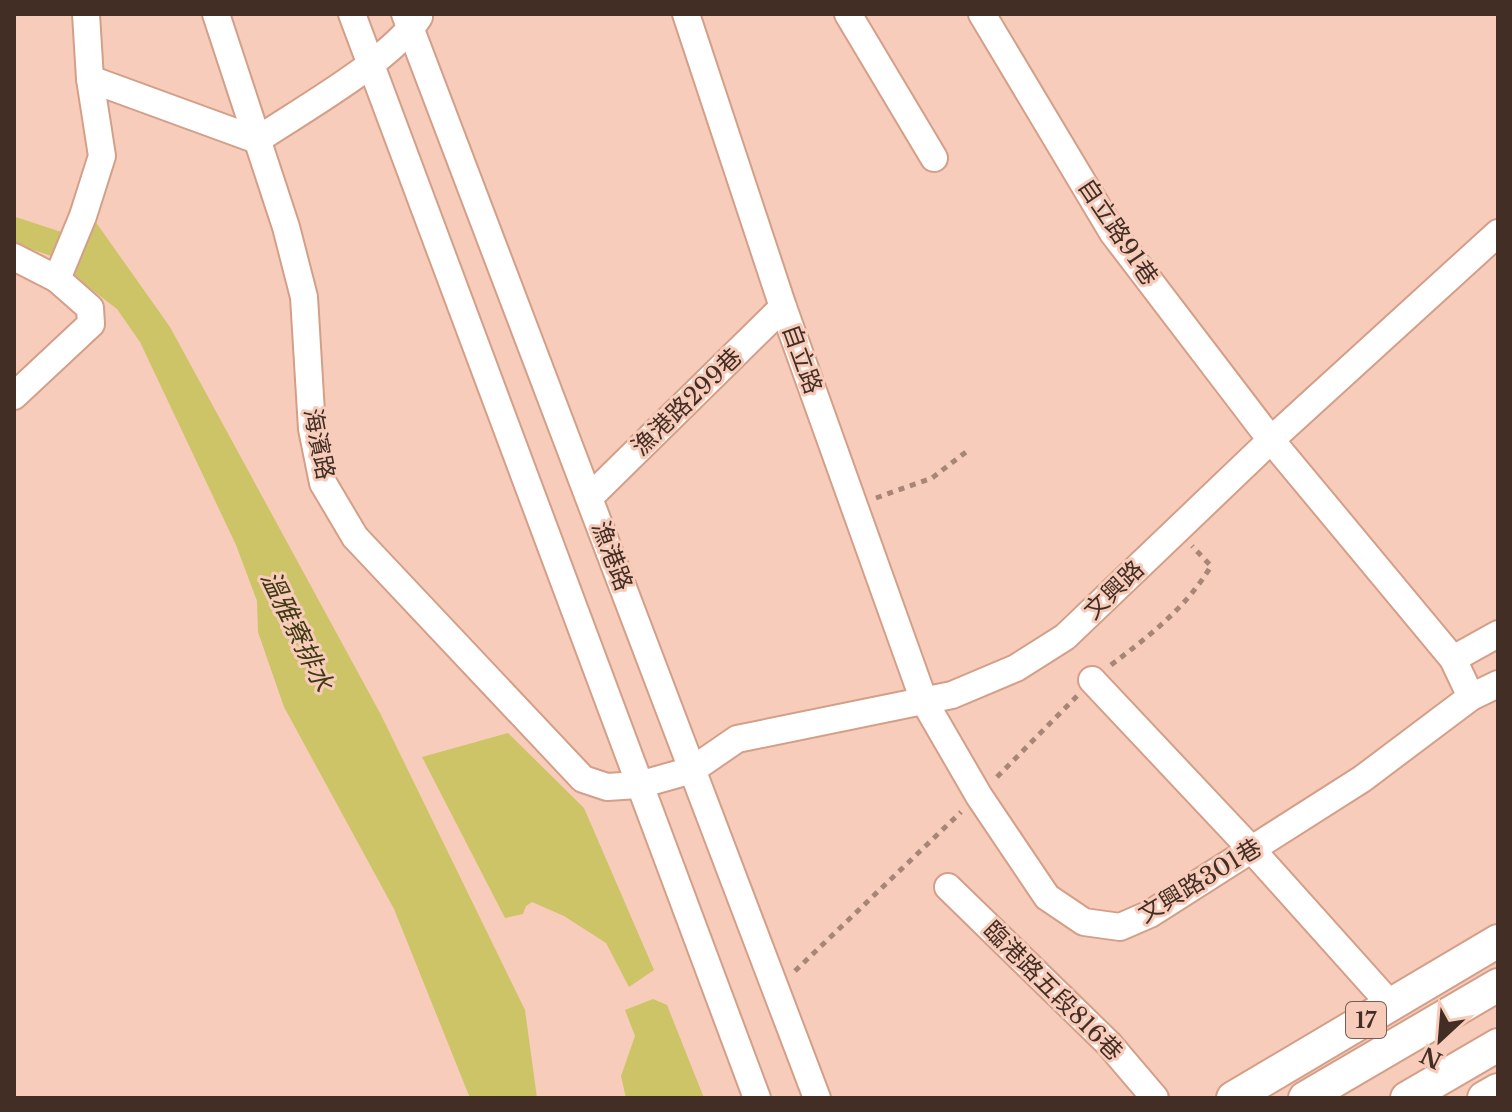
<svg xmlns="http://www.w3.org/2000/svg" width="1512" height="1112" font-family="'Libre Baskerville','Noto Sans TC',serif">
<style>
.water{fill:#ccc466}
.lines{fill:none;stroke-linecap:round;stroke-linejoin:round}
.canal{stroke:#ccc466;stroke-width:26}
.minor-casing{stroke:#d39f88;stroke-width:30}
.major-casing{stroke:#d39f88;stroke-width:36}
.path{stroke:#a78678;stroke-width:5;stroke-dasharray:6 6;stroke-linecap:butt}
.minor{stroke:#fff;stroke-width:26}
.major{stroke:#fff;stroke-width:32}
.labels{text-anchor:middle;stroke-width:6;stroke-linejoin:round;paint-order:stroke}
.shield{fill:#f8ccba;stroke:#795d52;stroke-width:2}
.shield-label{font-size:22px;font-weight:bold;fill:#432e25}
.street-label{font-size:24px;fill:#432e25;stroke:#f8ccba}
.water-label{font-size:26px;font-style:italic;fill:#3e3a12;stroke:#f8ccba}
</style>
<rect width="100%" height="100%" fill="#f8ccba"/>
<g class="water">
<polygon points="95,221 170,327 380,713 525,1010 537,1098 470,1098 394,909 284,707 258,632 257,601 236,545 140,342 117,309 74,276 72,269 91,222"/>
<polygon points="508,733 584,808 654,970 629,987 606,943 564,916 532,902 526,906 523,914 505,918 422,757"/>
<polygon points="653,999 667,1005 704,1098 626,1098 621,1076 635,1036 625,1010"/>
</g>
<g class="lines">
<polyline class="canal" points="14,230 90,255"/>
<defs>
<g id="minor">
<polyline points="216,14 286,227 304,297 312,429 323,483 355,537 583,779 607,787 639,785 692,770 737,739 952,695 1016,668 1065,637 1271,440 1498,233"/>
<polyline points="352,14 757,1098"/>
<polyline points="405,14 817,1098"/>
<polyline points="686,14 783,307 924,701 979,796 1047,897 1084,922 1120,927 1150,914 1362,779 1471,697 1498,684"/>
<polyline points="848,14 934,158"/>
<polyline points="982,14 1113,233 1271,440 1453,659 1471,697"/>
<polyline points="90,79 257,140"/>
<path d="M257 140C302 110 391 60 419 17"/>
<polyline points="14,257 57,279 90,308 91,324 14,396"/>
<polyline points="57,279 83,216 102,156 90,79 86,14"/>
<polyline points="590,497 783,307"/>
<polyline points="1453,659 1498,634"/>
<polyline points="1092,680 1252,850 1391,1005"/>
<polyline points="948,887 1109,1044 1155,1098"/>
</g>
<g id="major">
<polyline points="1233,1098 1498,941"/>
<polyline points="1305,1098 1498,985"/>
<polyline points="1407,1098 1498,1045"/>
<polyline points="1484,1098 1498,1090"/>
</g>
</defs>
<use href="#minor" class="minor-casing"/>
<use href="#major" class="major-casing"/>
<g class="path">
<polyline points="876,498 932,478 966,452"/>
<path d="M1111 665C1149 636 1186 608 1211 566L1192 546"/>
<polyline points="997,777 1077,696"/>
<polyline points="795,971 961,812"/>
</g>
<use href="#minor" class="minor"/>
<use href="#major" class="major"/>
</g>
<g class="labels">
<rect class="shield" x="1346" y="1002" width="40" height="36" rx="6"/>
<g class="shield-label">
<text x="1366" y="1028">17</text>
</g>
<g class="street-label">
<text transform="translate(1118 232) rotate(56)" y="8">自立路91巷</text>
<text transform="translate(802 359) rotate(70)" y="8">自立路</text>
<text transform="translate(687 402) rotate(-44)" y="8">漁港路299巷</text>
<text transform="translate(319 444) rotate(79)" y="8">海濱路</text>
<text transform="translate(612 556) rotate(69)" y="8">漁港路</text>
<text transform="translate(1114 590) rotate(-44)" y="8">文興路</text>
<text transform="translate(1200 881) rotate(-31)" y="8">文興路301巷</text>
<text transform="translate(1053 991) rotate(45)" y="8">臨港路五段816巷</text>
</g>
<g class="water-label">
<text transform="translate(297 631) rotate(64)" y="9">溫雅寮排水</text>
</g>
</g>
<rect width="1512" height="1112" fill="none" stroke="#432e25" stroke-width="32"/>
<g transform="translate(1440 1040) rotate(206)" stroke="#f8ccba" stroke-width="6" paint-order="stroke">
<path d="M0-6L14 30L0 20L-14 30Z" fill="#432e25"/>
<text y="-12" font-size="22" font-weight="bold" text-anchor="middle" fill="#432e25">N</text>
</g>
</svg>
